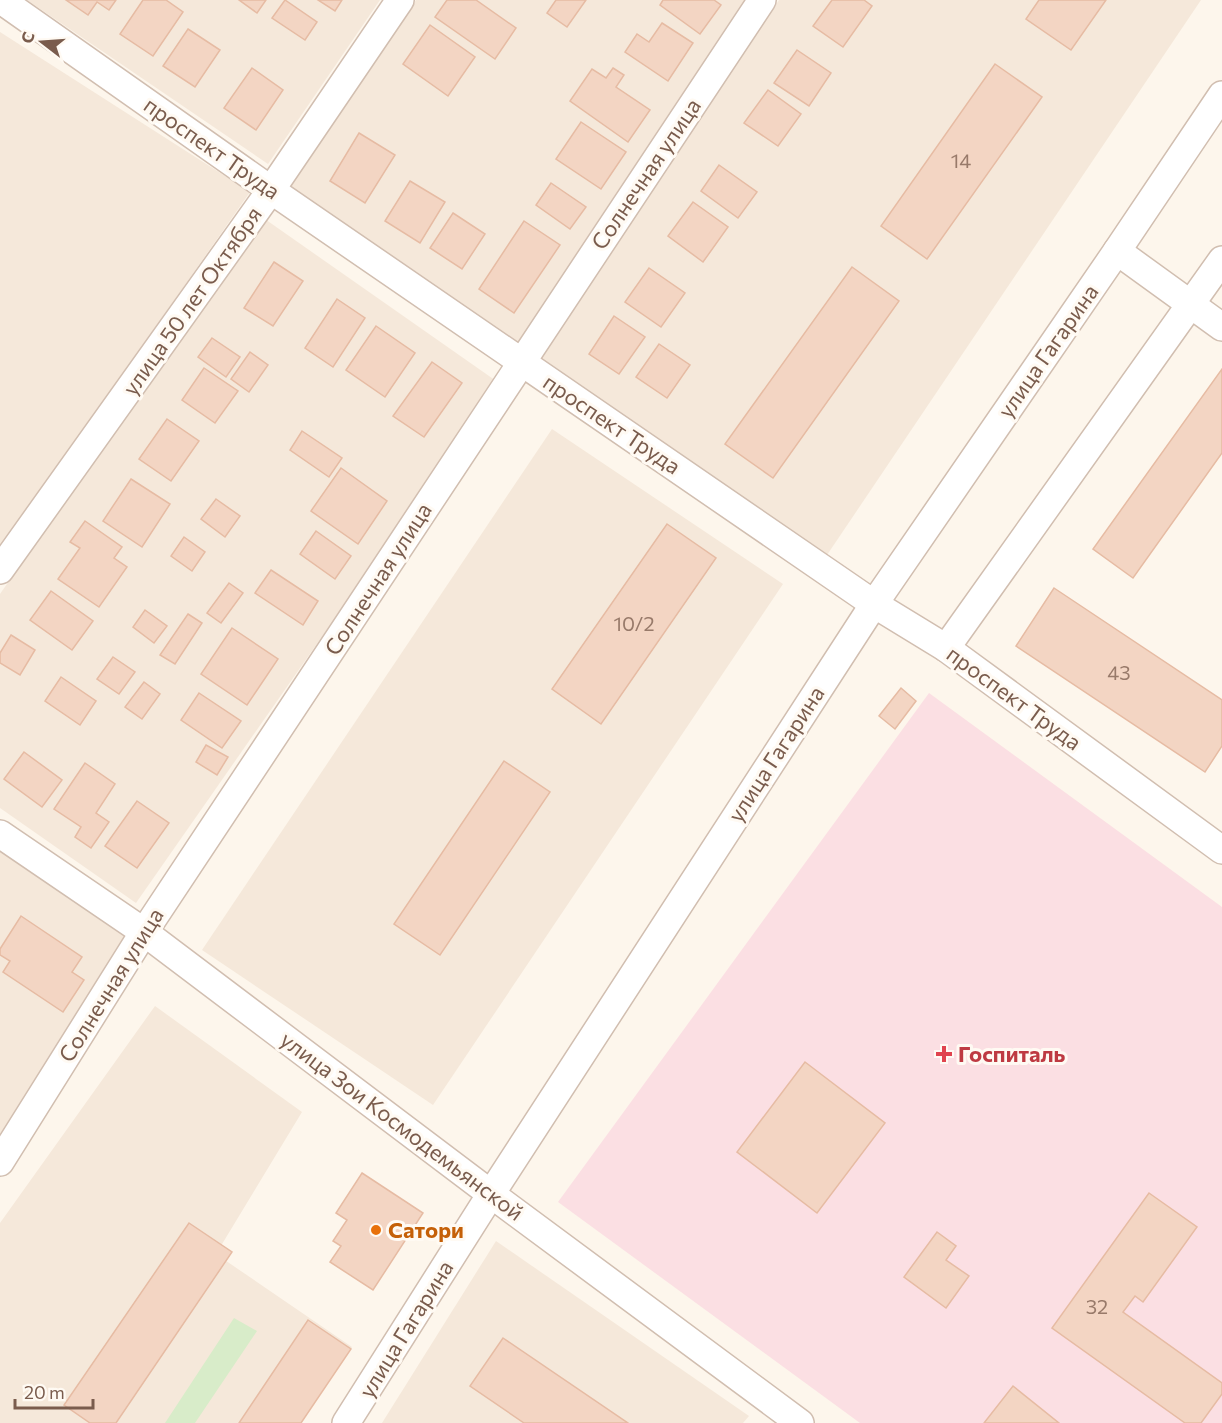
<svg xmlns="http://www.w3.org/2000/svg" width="1222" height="1423" font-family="Commissioner,sans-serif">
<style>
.residential{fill:#f5e8da}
.medical{fill:#fbdfe3}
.green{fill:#d8ecc9}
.building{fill:#f3d5c3;stroke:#e6bba3;stroke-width:1.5}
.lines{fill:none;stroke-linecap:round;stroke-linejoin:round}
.minor-casing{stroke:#d1beb0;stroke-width:30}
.minor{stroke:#fff;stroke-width:27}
.health-dot{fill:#e0444e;stroke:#fffaf3;stroke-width:2}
.food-dot{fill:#e8710a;stroke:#fffaf3;stroke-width:2}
.labels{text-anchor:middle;stroke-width:6;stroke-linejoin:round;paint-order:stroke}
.number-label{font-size:20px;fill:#987a6a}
.street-label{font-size:22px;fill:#7a5c4d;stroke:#fffaf3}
.health-label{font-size:22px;font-weight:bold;fill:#be3a42;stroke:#fffaf3;text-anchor:start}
.food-label{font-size:22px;font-weight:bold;fill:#c56008;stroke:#fffaf3;text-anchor:start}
</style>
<rect width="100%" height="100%" fill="#fdf6ec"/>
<g class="residential">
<polygon points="27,0 380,0 268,164"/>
<polygon points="416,0 753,0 522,350 288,187"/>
<polygon points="779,0 1201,0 825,558 533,361"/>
<polygon points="0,32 250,192 0,549"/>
<polygon points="262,217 499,383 136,903 0,808 0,594"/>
<polygon points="552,429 783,584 433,1105 202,950"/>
<polygon points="0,847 135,935 0,1142"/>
<polygon points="155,1006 302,1112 216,1254 352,1347 301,1423 0,1423 0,1223"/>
<polygon points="496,1241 749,1416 743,1423 382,1423"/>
</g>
<polygon class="medical" points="929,693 1222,907 1222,1423 860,1423 558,1202"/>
<polygon class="green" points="234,1318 257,1331 195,1423 165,1423"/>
<g class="building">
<polygon points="66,0 116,0 109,10 97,2 88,15"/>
<polygon points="143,0 166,0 183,12 153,56 120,34"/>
<polygon points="239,0 266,0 257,13"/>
<polygon points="285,0 317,22 305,40 272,18"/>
<polygon points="318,0 342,0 335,11"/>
<polygon points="447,0 476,0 516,28 495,59 435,17"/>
<polygon points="556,0 586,0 567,27 547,13"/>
<polygon points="663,0 714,0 721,5 700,34 660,5"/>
<polygon points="832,0 864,0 872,6 843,47 813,26"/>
<polygon points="1039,0 1106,0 1071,50 1026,19"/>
<polygon points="662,23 693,43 668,81 625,52 637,34 649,42"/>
<polygon points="430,25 475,57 448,96 403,64"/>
<polygon points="188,29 220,50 195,87 163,66"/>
<polygon points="797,50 831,73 809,106 774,83"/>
<polygon points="995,64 1042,97 927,259 881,226"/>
<polygon points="252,68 283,90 256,130 224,108"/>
<polygon points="613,68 624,75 616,87 650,110 628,142 570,101 592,69 606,78"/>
<polygon points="768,90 801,114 778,146 744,123"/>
<polygon points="581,122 626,152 601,189 556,159"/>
<polygon points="359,133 395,155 365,203 330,181"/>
<polygon points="719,165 757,192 738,218 701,191"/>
<polygon points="410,181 445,202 420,243 385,221"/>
<polygon points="551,183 586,207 570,229 536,205"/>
<polygon points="693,202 728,227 703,262 668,236"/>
<polygon points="453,213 485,234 462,269 430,248"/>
<polygon points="524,221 560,245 514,313 479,289"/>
<polygon points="274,262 303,281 273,326 244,308"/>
<polygon points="852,267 899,301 773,478 725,444"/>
<polygon points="649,268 685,293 661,327 625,302"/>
<polygon points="337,299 365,318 333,367 305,348"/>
<polygon points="614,316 645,337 619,374 589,354"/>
<polygon points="376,326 415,353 385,397 346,370"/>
<polygon points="212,338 240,357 226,377 198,357"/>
<polygon points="659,344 690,365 667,398 636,377"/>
<polygon points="250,352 268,365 249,392 231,379"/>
<polygon points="432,362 462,383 424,437 393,416"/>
<polygon points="204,368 238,391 215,423 182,400"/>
<polygon points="1222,369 1222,453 1133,578 1093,549"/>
<polygon points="167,419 199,441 171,481 139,459"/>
<polygon points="302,431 342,458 329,477 290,450"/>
<polygon points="341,468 387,501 358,544 311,511"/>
<polygon points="131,479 170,504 142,547 103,521"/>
<polygon points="216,499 240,516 225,537 201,519"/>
<polygon points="85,521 122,547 114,558 127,567 99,607 58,579 80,548 70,542"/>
<polygon points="667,524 716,558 601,724 552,689"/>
<polygon points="316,531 351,556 335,579 300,554"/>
<polygon points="184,537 205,552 192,571 171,556"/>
<polygon points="271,570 318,601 303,625 255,593"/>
<polygon points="229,583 243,593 221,623 207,613"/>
<polygon points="1054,588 1222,700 1222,746 1205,772 1016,646"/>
<polygon points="51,591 93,621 72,650 30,620"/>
<polygon points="145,610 167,626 154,643 133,627"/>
<polygon points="188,614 202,623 175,664 160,655"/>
<polygon points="232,628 278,659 247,705 201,674"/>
<polygon points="11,635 35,650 20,675 0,663 0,653"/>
<polygon points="113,657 135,672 119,694 97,679"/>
<polygon points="61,677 96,701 80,725 45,701"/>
<polygon points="144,682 160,694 142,719 125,707"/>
<polygon points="901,688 916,701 895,729 879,716"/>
<polygon points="199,693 241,721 222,748 181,720"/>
<polygon points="206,745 228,757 217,775 196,762"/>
<polygon points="24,752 62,780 42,807 4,779"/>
<polygon points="504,761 550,792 440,955 394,924"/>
<polygon points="85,763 115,784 96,813 109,822 91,848 75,837 81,827 54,809"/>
<polygon points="137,801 169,823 137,868 105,846"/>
<polygon points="21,916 82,957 72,972 84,980 63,1012 3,972 10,961 0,955 0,949"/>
<polygon points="805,1062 885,1123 817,1213 737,1152"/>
<polygon points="362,1173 423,1213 373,1290 330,1262 341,1246 333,1241 347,1220 336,1213"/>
<polygon points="1149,1193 1197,1227 1143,1302 1135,1296 1123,1312 1222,1383 1222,1394 1201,1423 1185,1423 1052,1328"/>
<polygon points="189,1223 232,1252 116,1423 90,1423 64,1405"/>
<polygon points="937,1232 956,1246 946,1260 969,1276 946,1308 904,1277"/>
<polygon points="308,1320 351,1349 301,1423 239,1423"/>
<polygon points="503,1338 628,1423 524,1423 470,1386"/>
<polygon points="1013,1386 1059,1423 984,1423"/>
</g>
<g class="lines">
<defs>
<g id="minor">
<polyline points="1,0 271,190 874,604 946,648 1222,850"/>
<polyline points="1117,251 1222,327"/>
<polyline points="0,570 271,190 400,0"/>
<polyline points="946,648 1222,260"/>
<polyline points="0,834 144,932 491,1194 800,1423"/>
<polyline points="0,1162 144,932 762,0"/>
<polyline points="346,1423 491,1194 874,604 1117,251 1222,95"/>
</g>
</defs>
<use href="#minor" class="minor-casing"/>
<use href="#minor" class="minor"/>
</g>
<path class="health-dot" d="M941 1045h6v6h6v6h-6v6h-6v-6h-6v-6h6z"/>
<circle class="food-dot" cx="376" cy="1230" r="6"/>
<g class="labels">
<g class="number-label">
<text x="961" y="168">14</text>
<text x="634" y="631">10/2</text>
<text x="1119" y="680">43</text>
<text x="1097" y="1314">32</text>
</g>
<g class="street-label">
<text transform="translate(212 148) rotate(35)" y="8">проспект Труда</text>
<text transform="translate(646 174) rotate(-56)" y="8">Солнечная улица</text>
<text transform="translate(192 301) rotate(-55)" y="8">улица 50 лет Октября</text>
<text transform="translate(1048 351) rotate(-55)" y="8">улица Гагарина</text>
<text transform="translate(612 424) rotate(34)" y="8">проспект Труда</text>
<text transform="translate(378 579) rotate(-57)" y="8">Солнечная улица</text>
<text transform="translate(1014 698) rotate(36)" y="8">проспект Труда</text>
<text transform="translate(776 754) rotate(-57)" y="8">улица Гагарина</text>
<text transform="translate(111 985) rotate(-58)" y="8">Солнечная улица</text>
<text transform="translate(402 1126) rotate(37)" y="8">улица Зои Космодемьянской</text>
<text transform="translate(406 1329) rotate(-58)" y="8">улица Гагарина</text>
</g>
<g class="health-label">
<text x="958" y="1062">Госпиталь</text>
</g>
<g class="food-label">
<text x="388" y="1238">Сатори</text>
</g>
</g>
<g transform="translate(42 42) rotate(287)" stroke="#fffaf3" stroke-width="4.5" paint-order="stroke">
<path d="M0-4.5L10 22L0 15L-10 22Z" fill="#7a5c4d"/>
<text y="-9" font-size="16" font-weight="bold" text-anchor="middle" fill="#7a5c4d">С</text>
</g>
<path d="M15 1399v9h78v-9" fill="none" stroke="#7a5c4d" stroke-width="3"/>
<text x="24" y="1399" font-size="18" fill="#7a5c4d" stroke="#fffaf3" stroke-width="4.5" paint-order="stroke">20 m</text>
</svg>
